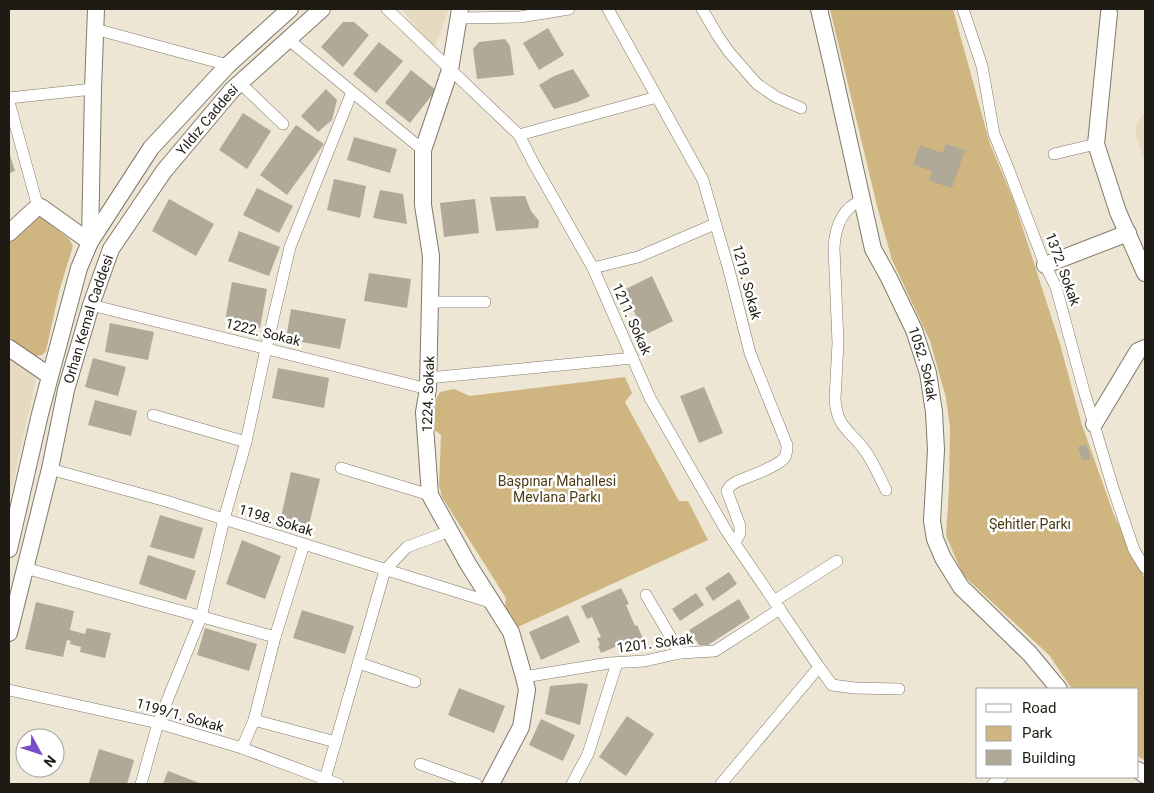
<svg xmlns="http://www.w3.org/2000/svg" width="1154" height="793" font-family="Roboto,sans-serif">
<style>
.built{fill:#e6dac1}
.green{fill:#cfb681}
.building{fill:#b1a998}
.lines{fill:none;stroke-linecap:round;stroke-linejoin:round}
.street-casing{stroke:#81796a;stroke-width:12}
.secondary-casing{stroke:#81796a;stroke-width:18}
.street{stroke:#fff;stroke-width:11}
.secondary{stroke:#fff;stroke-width:16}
.labels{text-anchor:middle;stroke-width:5;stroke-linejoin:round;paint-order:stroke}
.street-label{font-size:14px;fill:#1e1b14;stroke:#fff}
.park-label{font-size:14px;fill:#4b3a11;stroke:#fff}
</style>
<rect width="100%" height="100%" fill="#eee6d4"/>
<g class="built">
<polygon points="402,9 449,9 434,48 428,45"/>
<polygon points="1145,113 1145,165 1135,131 1139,119"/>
<polygon points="9,357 37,375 9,500"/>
</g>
<g class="green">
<polygon points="830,9 953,9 990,144 1014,201 1060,344 1082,425 1114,515 1145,579 1145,761 1138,756 1138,689 1072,689 1049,655 963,575 946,536 949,488 950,428 946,398 930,341 892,260 877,206"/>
<polygon points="40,216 69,239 73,246 59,292 46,351 42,355 35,356 9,340 9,239 30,219"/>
<polygon points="625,377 632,393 625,402 679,501 688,501 708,540 518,627 505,607 506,598 442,497 439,485 441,435 432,428 436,399 440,392 454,389 470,396"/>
</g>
<g class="building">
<polygon points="343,22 354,22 369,35 343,67 321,47"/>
<polygon points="548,28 564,55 539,70 523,43"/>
<polygon points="505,39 510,46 514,75 477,79 473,49 479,42"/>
<polygon points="379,42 403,61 376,93 353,74"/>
<polygon points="573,69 590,96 578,102 554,109 539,85 554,76"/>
<polygon points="411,70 436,90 410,123 385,103"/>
<polygon points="326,89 337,100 332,120 318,132 301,116"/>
<polygon points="243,113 271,131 247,169 219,150"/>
<polygon points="296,125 324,144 287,195 260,175"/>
<polygon points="354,137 397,149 390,173 347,160"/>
<polygon points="946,144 965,150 952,188 929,181 932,171 913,165 920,145 943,153"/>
<polygon points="9,152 15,171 9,173"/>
<polygon points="334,179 366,186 360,218 327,210"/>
<polygon points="257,188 293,206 279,233 243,215"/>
<polygon points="380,190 403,194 407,224 373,218"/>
<polygon points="525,196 531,211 539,221 538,228 496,231 490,197"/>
<polygon points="169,199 214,224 196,256 152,231"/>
<polygon points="475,199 479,233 444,237 440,203"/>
<polygon points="239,231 280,247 269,276 228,261"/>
<polygon points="369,273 411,279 407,308 364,301"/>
<polygon points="652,276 673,321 645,335 624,290"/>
<polygon points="232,282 267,289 260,328 225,321"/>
<polygon points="291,309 346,319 340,349 286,339"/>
<polygon points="110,323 154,332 148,360 105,352"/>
<polygon points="93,358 126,367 118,396 85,387"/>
<polygon points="278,368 329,378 324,408 272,398"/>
<polygon points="704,387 723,433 699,443 680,396"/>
<polygon points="95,400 137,411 131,436 88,425"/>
<polygon points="1086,444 1091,459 1082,461 1078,447"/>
<polygon points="291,472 320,479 307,533 279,526"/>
<polygon points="160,515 203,528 194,559 150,547"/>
<polygon points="242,540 281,556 265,599 226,584"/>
<polygon points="148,555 196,571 186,600 139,584"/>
<polygon points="729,572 737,584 713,601 705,588"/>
<polygon points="621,588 629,604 626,605 635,626 637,625 644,641 629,648 627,642 601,653 598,646 600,645 597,638 601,637 592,617 587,619 581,606"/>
<polygon points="696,593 704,605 680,621 672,609"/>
<polygon points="739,599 750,618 708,645 699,645 689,630"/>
<polygon points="36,602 74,611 70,630 85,634 87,628 111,633 105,658 80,652 81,647 70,644 71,641 67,640 63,657 25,649"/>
<polygon points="302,610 354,626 345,654 293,638"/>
<polygon points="568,615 580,642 541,660 529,632"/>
<polygon points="205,628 257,644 249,671 197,655"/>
<polygon points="581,683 588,684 580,725 545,714 550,686"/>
<polygon points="459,688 505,706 494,733 448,715"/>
<polygon points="627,716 654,734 626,776 599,757"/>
<polygon points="541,719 575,735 563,761 529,745"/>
<polygon points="99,749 134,760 127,784 94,784 89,783"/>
<polygon points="168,771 202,784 163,784"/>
</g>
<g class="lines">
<defs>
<g id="street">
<polyline points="387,9 519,135 534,164 593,268 650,398 727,532 819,667 832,685 855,688 899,689"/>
<path d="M608 9 703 180 730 274 750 353 787 445C787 449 787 453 785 457 780 466 747 477 736 482L730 486 727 491 740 526V533L735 543"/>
<polyline points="702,9 718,36 729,52 757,84 776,97 801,108"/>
<polyline points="963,9 982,66 994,134 1008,168 1045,265 1056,287 1084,391 1113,488 1134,550 1145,568"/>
<polyline points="459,18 520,17 569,9"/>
<polyline points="95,29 228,65"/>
<polyline points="289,40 423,150"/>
<polyline points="240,83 283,124"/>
<polyline points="9,98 93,89"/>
<polyline points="9,102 36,200 41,207"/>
<polyline points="519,135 657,97"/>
<polyline points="1054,154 1096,144"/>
<path d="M862 200C842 208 835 228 834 248L838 343 835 399C837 427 848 429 863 448 873 461 879 476 886 490"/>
<polyline points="593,268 638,257 715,224"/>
<polyline points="430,302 485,302"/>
<polyline points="91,305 428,389"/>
<polyline points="428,378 633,358"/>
<polyline points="153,415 246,442"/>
<polyline points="341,468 430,495"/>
<polyline points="50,469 166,501 493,603"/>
<polyline points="25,568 275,637"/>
<polyline points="646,595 680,653"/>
<polyline points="774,601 837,561"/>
<polyline points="359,663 415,682"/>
<polyline points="524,677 609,663 645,661 680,653 715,651 780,609"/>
<polyline points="9,690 158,723 242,748 338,784"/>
<polyline points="254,720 336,742"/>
<polyline points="242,748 254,720 275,637 304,544"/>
<polyline points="420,764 476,784"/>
<polyline points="141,784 158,723 201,617 224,519 246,442 266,349 290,247 352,92"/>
<polyline points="322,784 325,779 385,570 407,547 450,531"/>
<polyline points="572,784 588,754 617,663"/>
<polyline points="721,784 819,667"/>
<polyline points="993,784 1002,777"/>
</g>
<g id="secondary">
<polyline points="460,9 450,70 423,150 423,205 431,256 428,389 424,412 430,495 468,564 511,632 524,677 527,690 521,727 491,784"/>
<path id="s1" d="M819 9 832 65 873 249 889 278 914 330 928 373 934 412 936 450 932 521 935 539 943 558 961 587 1030 654 1059 689"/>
<polyline points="1109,13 1096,144 1118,212 1145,273"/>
<polyline points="9,233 35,209 41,207 90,242"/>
<polyline points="90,241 93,89 96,9"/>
<polyline points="1045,265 1128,233"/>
<polyline points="9,348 50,376"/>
<polyline points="1094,424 1138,351 1145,348"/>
<polyline points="9,549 40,414 79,268 90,242 151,148 228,65 290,9"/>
<path id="s2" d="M9 633 50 469 66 390 91 305 111 249 164 171 232 90 322 9"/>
<polyline points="1138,770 1145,775"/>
</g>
</defs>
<use href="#street" class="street-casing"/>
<use href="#secondary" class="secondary-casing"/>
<use href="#street" class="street"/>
<use href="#secondary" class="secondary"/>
</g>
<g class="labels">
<g class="street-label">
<text dy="5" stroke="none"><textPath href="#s2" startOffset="559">Yıldız Caddesi</textPath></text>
<text transform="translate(1063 269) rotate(70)" y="5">1372. Sokak</text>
<text transform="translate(747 282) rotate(75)" y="5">1219. Sokak</text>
<text transform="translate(632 319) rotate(66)" y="5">1211. Sokak</text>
<text dy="5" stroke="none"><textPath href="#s2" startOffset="324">Orhan Kemal Caddesi</textPath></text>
<text transform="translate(263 332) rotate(14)" y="5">1222. Sokak</text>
<text dy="5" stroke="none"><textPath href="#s1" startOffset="372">1052. Sokak</textPath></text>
<text transform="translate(428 394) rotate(-88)" y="5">1224. Sokak</text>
<text transform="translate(276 520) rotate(17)" y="5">1198. Sokak</text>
<text transform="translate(655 643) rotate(-7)" y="5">1201. Sokak</text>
<text transform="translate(180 715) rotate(16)" y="5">1199/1. Sokak</text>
</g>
<g class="park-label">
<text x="557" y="486">Başpınar Mahallesi<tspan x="557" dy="16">Mevlana Parkı</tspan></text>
<text x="1030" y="529">Şehitler Parkı</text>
</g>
</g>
<rect width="1154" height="793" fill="none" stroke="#1e1b14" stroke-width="20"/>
<rect x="976" y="688" width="162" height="90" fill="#ffffff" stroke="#a5a4a1"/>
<rect x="986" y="704" width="25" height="8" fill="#ffffff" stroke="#a5a4a1"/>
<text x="1022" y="713" font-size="15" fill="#1e1b14">Road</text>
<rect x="986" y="726" width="25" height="15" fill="#cfb681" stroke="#a5a4a1"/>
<text x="1022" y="738" font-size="15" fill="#1e1b14">Park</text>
<rect x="986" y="750" width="25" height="15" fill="#b1a998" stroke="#a5a4a1"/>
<text x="1022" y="763" font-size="15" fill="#1e1b14">Building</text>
<g transform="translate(40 753) rotate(130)"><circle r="24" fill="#ffffff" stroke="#a5a4a1"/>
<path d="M0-4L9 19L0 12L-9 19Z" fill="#784dc5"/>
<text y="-8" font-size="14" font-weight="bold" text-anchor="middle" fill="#1e1b14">N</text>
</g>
</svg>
